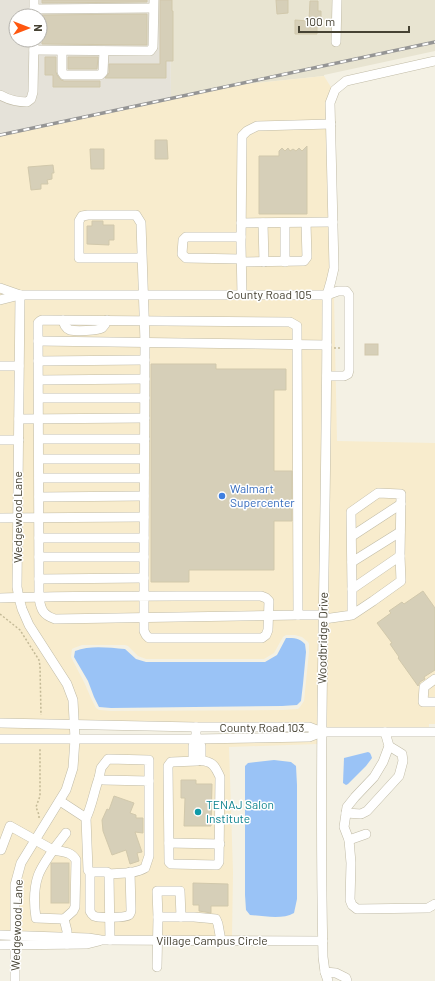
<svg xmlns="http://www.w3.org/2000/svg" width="435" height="981" font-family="Barlow,sans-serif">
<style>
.residential{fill:#e8e4d1}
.commercial{fill:#f8eccd;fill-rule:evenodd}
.industrial{fill:#e5e2d9;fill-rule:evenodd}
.water{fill:#9ac3f6}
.building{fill:#d6cfb8;stroke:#d1c8ab}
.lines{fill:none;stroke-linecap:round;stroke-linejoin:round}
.minor-casing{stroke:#c0bba6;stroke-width:10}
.path{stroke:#c3b996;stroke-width:1.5;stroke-dasharray:2 2;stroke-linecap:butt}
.minor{stroke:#fff;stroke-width:9}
.rail-casing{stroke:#959595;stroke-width:3.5}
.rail{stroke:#fff;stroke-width:2;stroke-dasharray:6;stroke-linecap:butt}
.shop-dot{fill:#3f7fe0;stroke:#fff;stroke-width:1.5}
.culture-dot{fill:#0f9aa8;stroke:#fff;stroke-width:1.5}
.labels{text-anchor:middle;stroke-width:3;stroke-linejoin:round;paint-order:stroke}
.street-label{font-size:12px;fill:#464233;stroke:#fff}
.shop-label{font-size:12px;fill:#366cbe;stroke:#fff;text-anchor:start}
.culture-label{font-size:12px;fill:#0d838f;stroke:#fff;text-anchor:start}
</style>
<rect width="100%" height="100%" fill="#f4f1e4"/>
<polygon class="residential" points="170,0 435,0 435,51 324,75 324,76 237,85 171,100"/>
<g class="commercial">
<path d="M324 76 334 92V297L337 441 435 443V724H429V728H326L328 615 331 380 322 291 320 615 317 726 79 721 77 699 33 623 26 608 23 597 22 587 24 291 16 602 63 685 69 700 70 721 0 719V136L237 85ZM286 635H295L302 637 308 642 309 644V652L304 701 300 707 298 709 282 710 111 711 99 710 96 708 91 698 84 682 71 657 72 649 74 648 82 645H125L128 646 138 656 146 659H264L274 653 283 637Z"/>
<polygon points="0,727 71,728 71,735 0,735"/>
<polygon points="317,738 317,744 229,747 233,872 232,937 104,937 19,932 20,885 25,865 38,842 71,791 77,768 79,743"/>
<polygon points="0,743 71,743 69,767 63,789 33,835 17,863 11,931 0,931"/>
</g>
<path class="industrial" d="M0 0H170L171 100 0 136ZM16 16H40V40H16Z"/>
<g class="water">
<path d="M286 638C295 638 299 638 305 644L306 652 303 684 301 701 297 705 282 706 111 708 99 707 94 697 88 681 74 657 75 651C91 645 109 648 125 649L136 659 146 662H265L277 655Z"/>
<polygon points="368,752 370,753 371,755 372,758 366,766 348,784 346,785 343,783 344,758"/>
<path d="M274 760 291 762 296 766 297 785V899L294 913C282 920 264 916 250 915L246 910 245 895V766L248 763Z"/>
</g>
<g class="building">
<polygon points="42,0 147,0 147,2 42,3"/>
<polygon points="160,0 172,0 172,11 173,11 173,61 166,61 166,78 105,78 109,73 109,64 160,64"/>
<polygon points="276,0 288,0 288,13 277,14"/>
<polygon points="310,1 318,1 318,11 321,11 321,17 317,17 317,34 295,34 295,20 309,21"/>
<polygon points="147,14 147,45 42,44 42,15"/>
<polygon points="45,57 56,57 56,72 57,75 61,80 64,81 100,81 100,87 53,87 53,75 45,75"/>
<polygon points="68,57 98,57 97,69 68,69"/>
<polygon points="155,140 167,140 168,159 155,159"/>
<polygon points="307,146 307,214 259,214 259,156 279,156 279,151 282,148 285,151 288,148 290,151 293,149 296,151 299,148 302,151"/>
<polygon points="90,149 104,149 104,169 91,169"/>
<polygon points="53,165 54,173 52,173 52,179 47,180 48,184 41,184 41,189 31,190 28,167"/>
<polygon points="92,221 103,221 103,225 114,225 114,240 109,240 109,245 87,244 87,226 92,226"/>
<rect x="365" y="344" width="13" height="11"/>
<polygon points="151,364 216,364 216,369 286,369 286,390 274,390 274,471 292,471 292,521 274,521 274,570 189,570 189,582 151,582"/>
<polygon points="423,591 435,608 435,670 424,677 425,679 420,682 418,686 398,658 399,657 390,644 392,643 377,623 391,613 389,611 402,602 404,604"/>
<polygon points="181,780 196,780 196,784 212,784 211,826 184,826 185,798 181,798"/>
<polygon points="114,796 134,803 130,813 136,815 136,818 143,818 143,833 135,832 142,852 137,853 139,861 130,864 126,850 112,855 103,831 102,820 107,809 109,810"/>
<rect x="51" y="863" width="18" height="40"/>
<polygon points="193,883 228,884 228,906 211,906 211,913 199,911 199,905 193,905"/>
</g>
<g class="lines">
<defs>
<g id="minor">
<polyline points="34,9 153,8"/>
<polyline points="34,16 34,0"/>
<polyline points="336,42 337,0"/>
<polyline points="34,50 150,51 153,47 154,0"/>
<polyline points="62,51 62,72 64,75 100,75 103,72 104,51"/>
<path d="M0 95C9 100 17 102 27 102L31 99 33 92 34 40"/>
<polyline points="241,223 333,222"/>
<polyline points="263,223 264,262"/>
<polyline points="285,223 285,262"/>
<polyline points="241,237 186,237 183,240 182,254 186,258 241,259"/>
<polyline points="242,262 304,261 307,257 306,223"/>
<polyline points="0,288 20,295"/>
<polyline points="242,295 241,245 242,136 247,131 257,126 331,124"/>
<polyline points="0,300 20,295 327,295 338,291 346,291 349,295 349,370 348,374 344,376 327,376"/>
<path d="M42 320 290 322 297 326 298 615 55 619C43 615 41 610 39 598L38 323 40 321Z"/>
<path d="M63 320C64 324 65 328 70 330 75 331 98 331 102 328 104 326 106 323 107 320"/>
<polyline points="38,341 327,345"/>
<polyline points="38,361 145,360"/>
<polyline points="0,366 19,366"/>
<polyline points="39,380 145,379"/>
<polyline points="39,398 145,398"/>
<polyline points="19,419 145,418"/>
<polyline points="39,439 145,439"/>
<polyline points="0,440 19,440"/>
<polyline points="39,459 144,459"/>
<polyline points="39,478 144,478"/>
<polyline points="39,497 144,496"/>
<polyline points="0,518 144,517"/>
<polyline points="352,536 401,504"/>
<polyline points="39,538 144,538"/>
<polyline points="39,557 144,557"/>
<polyline points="352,562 400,532"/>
<polyline points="39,579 144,578"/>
<polyline points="352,589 351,512 378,493 401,494 400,556"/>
<path d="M0 598C87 595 174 596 261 596L266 598 269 601 268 630 266 635 262 638H149L146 635 144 631V578L145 342 141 223 136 215H88L82 216 79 221V258H142"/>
<polyline points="298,615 324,615"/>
<polyline points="324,619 352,615 373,601 401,581 400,556 352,589 352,615"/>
<polyline points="435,679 424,687 423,702 435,702"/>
<polyline points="0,723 196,727 309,727 322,732 435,732"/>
<polyline points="385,732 389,746 383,762 374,777 355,797 347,807 344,827 349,840 351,863 350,900 352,905 357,909 428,908 435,904"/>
<polyline points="0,739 196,739 309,737 322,732"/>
<path d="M196 739 201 746V757L197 761 171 762 168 766 169 862 171 864 217 865 219 862 220 777C217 771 215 764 208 762 201 759 199 763 193 757V746L196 739V727"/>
<polyline points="99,778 101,768 108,759 149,760 149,781"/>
<polyline points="60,801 86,818 88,870 90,872 107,872 109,874 110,940"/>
<polyline points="346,813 361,814 367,811 399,776 403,761 402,754 389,746"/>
<path d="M86 818C92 806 94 791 99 778L103 780 149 781V856L145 868C135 874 120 873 109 874"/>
<polyline points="349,840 366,834"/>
<polyline points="169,843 220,844"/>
<path d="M1 850 10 826 53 850C48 858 41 867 38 876 34 888 34 905 36 918L64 919 67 931V944"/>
<path d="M90 872V911C91 913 91 914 94 916 98 918 125 918 129 915 131 913 131 912 131 909L130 872"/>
<polyline points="158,917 157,891 180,891 181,917"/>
<path d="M64 919 73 911 75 907 76 860C71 851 62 852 53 850L66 833"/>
<polyline points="0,935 88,938 101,940 323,941"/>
<polyline points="0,945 87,944 99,941"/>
<polyline points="157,967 158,917 194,917 216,919 218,924 221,941"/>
<polyline points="325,972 336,973 346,978 347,981"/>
<polyline points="15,981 15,885 21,863 66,790 73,768 75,739 73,700 67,684 29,625 22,609 19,598 17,587 20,295"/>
<path d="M328 981 325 972 323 957C318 736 327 515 327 295L331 281 334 268 330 103 335 90 346 81 435 61"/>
</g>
</defs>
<use href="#minor" class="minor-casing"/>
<g class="path">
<polyline points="334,348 342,348"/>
<polyline points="0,614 20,630 39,660 40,666 41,715"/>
<polyline points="39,818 39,815 36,807 40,796 40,748"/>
</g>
<use href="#minor" class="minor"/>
<defs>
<polyline id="rail" points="0,135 435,42"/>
</defs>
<use href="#rail" class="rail-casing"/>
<use href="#rail" class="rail"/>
</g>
<circle class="shop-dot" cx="222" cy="496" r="4"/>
<circle class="culture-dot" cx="198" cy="812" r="4"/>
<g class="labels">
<g class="street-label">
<text x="269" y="299">County Road 105</text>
<text transform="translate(18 517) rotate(-90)" y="4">Wedgewood Lane</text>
<text transform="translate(323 638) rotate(-89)" y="4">Woodbridge Drive</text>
<text x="262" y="732">County Road 103</text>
<text transform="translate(17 925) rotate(-88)" y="4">Wedgewood Lane</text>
<text x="212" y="945">Village Campus Circle</text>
</g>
<g class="shop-label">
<text x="230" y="493">Walmart<tspan x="230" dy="14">Supercenter</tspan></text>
</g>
<g class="culture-label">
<text x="206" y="809">TENAJ Salon<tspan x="206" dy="14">Institute</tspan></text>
</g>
</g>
<g transform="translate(28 28) rotate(90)"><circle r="19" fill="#ffffff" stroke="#b5b3ad"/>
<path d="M0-3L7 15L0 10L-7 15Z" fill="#ff570f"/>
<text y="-6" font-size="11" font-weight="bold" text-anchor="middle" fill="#464233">N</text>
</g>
<path d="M299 26v6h110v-6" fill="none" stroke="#464233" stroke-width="2"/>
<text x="305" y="26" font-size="12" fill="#464233" stroke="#ffffff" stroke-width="3" paint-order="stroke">100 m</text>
</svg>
